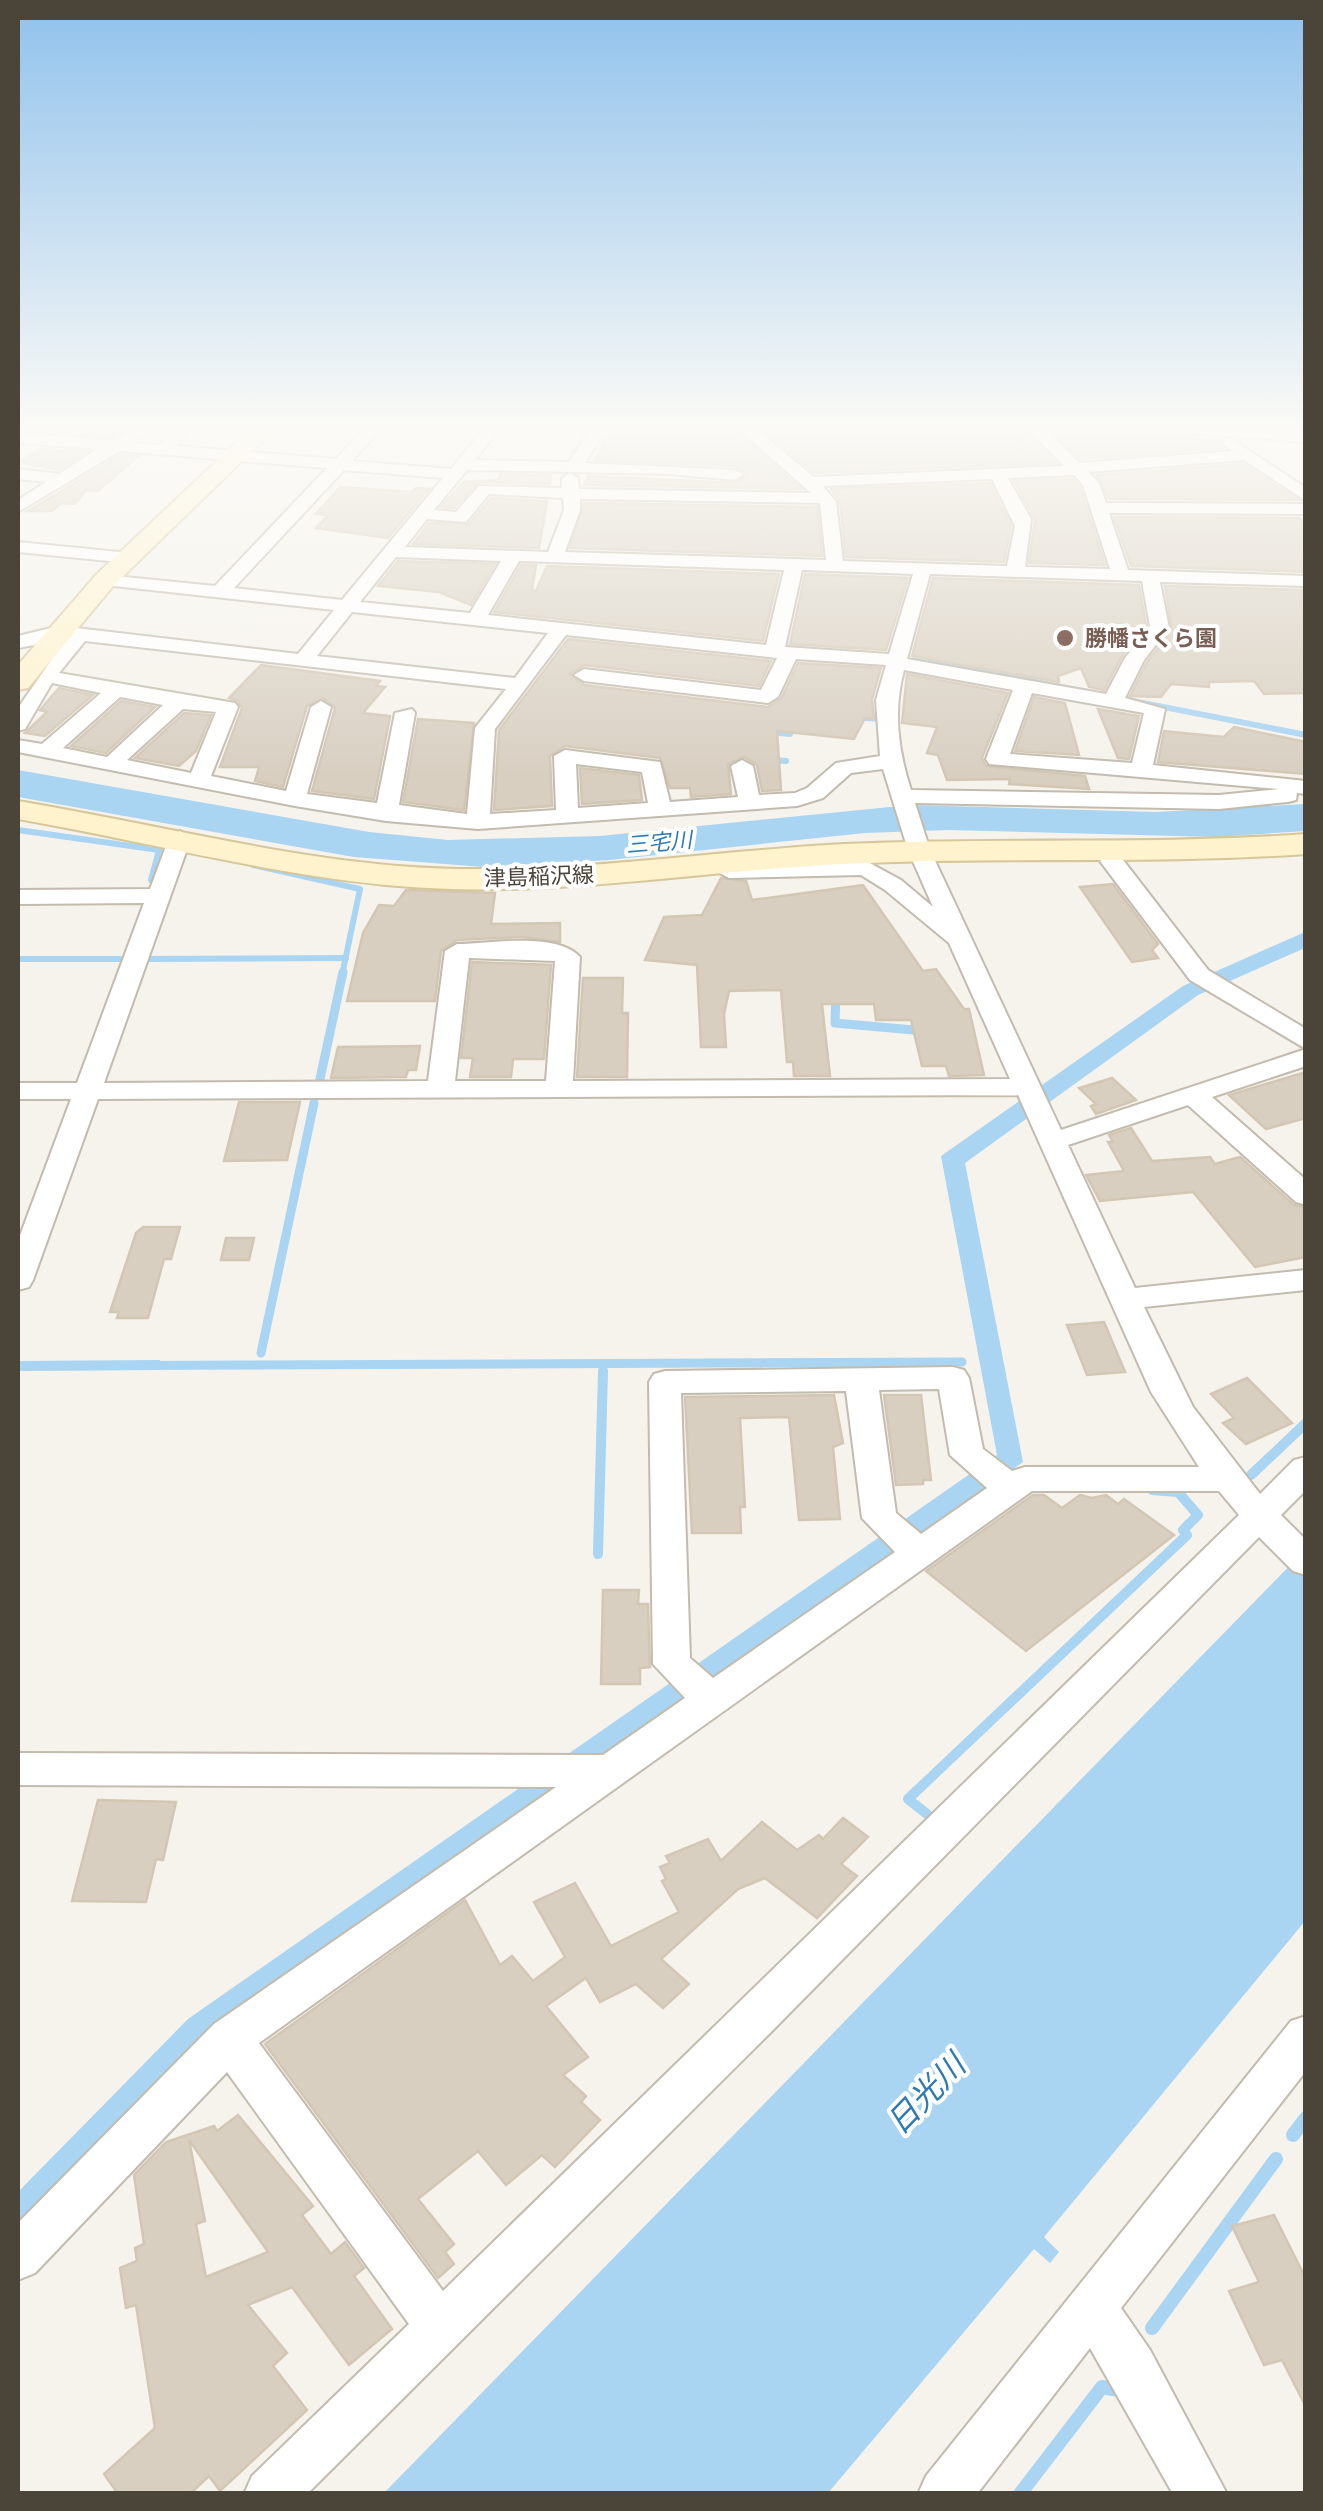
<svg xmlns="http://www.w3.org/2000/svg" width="1323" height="2511" font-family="'Roboto Condensed','Noto Sans JP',sans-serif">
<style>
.water{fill:#a9d4f2}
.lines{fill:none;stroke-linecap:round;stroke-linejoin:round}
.stream-far4{stroke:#a9d4f2;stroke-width:5}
.stream-far3{stroke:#a9d4f2;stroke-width:6}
.stream-far2{stroke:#a9d4f2;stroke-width:9}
.stream-far1{stroke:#a9d4f2;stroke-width:10}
.stream{stroke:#a9d4f2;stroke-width:14}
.building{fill:#d8cfc1;stroke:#d3c7b4;stroke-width:2.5;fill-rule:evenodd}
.minor-casing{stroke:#c2bbae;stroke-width:4}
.secondary-casing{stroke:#d6c79b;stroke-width:4}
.minor{fill:#fff;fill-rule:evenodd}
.secondary{fill:#fff3cd;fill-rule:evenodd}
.education-dot{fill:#8d6e63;stroke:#fff;stroke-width:4}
.labels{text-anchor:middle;stroke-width:8;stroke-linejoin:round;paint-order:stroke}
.far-education-label{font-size:22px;font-weight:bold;fill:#785e54;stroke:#fff;text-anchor:start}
.far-water-label{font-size:22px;font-style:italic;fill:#2e7ab2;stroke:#fff}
.far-street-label{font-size:22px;fill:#4b4439;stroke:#fff}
.near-water-label{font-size:32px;font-style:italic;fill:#2e7ab2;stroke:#fff}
</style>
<rect width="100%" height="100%" fill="#f6f3ec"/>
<g class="water">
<polygon points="18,770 369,832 448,840 600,836 910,805 1157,812 1305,804 1306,831 1215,837 948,830 865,833 609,860 484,867 354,857 18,797"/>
<polygon points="1305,932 1305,948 1198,995 965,1163 1023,1462 212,2035 18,2234 18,2192 188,2019 997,1455 941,1156 1183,986"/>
<polygon points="1305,1550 1305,1921 1044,2237 1059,2252 1050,2263 1034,2249 828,2493 383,2494"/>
</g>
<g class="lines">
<g class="stream-far4">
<polyline points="573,454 592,428"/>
<polyline points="913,660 964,667"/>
</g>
<g class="stream-far3">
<polyline points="945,664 1306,735"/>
<polyline points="853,717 879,719"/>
<polyline points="769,732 790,734 794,721"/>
<polyline points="769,760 786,761"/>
<polyline points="18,830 159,850 151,880"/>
<polyline points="253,865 360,889 342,975"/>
<polyline points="18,959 120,959"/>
<polyline points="145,959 346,958"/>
</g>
<g class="stream-far2">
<polyline points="836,994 835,1023 925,1031"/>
<polyline points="320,1079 343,972"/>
<polyline points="261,1353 314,1103"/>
<polyline points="18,1366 962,1362"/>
</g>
<g class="stream-far1">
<polyline points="18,1366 158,1365"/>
<polyline points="1251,1475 1306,1423"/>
<polyline points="598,1554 603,1371"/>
<polyline points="927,1814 908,1799 1187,1535 1183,1530 1198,1515 1178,1492 1152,1490"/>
</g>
<g class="stream">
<polyline points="1293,2135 1306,2118"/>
<polyline points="1152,2328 1276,2159"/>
<polyline points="1020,2494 1102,2387 1124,2391"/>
</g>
</g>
<g class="building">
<polygon points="58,424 133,424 113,437 46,432"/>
<polygon points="756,424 1019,424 1055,463 815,473"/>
<polygon points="730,425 801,489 584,485 588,476 737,483 747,474 735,466 596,460 606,437 615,431"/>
<polygon points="1104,428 1112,434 1220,440 1222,448 1081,459 1054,433"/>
<polygon points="41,449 86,452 58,470 20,462"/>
<polygon points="121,455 138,456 98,491 86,490 75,504 61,503 52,511 28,511"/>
<polygon points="1243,464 1298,500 1109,499 1097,475"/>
<polygon points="501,474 551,475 550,484 479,482 454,508 441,507 464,482 498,480"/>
<polygon points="1072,479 1080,487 1105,565 1029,563 1035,519 1014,481"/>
<polygon points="990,483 1011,526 1004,562 846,557 840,502 831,489"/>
<polygon points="340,487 412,492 416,488 429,489 388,538 316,528 328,515 316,514"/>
<polygon points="491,498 547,501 539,548 413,544 429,523 469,524"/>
<polygon points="584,503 817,507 822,556 570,548"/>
<polygon points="1114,517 1300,518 1306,526 1306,572 1131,566"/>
<polygon points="398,561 495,564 471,605 439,592 378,586"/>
<polygon points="521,565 536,565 532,590 536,591 547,566 779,574 763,641 494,612"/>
<polygon points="805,574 908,578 886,650 790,644"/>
<polygon points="933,578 1139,585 1146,626 1122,656 1104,690 1089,687 1081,668 1058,676 1059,682 912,656"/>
<polygon points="1165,586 1306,590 1306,693 1264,694 1254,681 1209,682 1209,687 1171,684 1161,697 1130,696 1147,662 1172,630"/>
<polygon points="568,639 771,661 759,686 584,665 570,674 584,685 768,707 781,699 798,663 881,668 872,699 874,719 865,718 854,739 777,731 781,790 762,791 757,765 744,757 728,764 731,794 691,797 690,788 670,788 660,758 565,746 550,756 552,806 494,810 499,730"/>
<polygon points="261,665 380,681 376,686 385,687 363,713 390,716 374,799 312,791 335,708 323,698 307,706 283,787 255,781 259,767 220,767 242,708 238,701 229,698"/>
<polygon points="907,674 1008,693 982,758 986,766 1085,776 1089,789 1009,784 1010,779 947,780 938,755 927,753 937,727 902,723"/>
<polygon points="59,688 93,695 45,736 25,733 47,712 40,710"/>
<polygon points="1034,697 1065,703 1079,755 1015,751"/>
<polygon points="121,701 155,707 106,753 71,746"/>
<polygon points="1098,709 1139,716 1129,759 1118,758"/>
<polygon points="184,713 211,715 196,751 179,766 135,758"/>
<polygon points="418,719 474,723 464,810 403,802"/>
<polygon points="1234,727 1306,742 1306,774 1158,762 1164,731 1224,737"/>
<polygon points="580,768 639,775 642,800 582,804"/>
<polygon points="721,878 746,881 752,900 863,885 923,971 936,969 964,1009 969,1009 984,1075 949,1076 946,1066 922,1066 911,1020 876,1020 874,1004 822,1004 830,1076 794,1076 793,1062 787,1062 781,990 729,991 724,1014 726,1047 701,1047 697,965 645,960 664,917 702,915"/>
<polygon points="1113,884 1158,944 1152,950 1158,958 1132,962 1080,887"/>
<polygon points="406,890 495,893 491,924 560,923 560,942 522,937 457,940 441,951 435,1001 347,1001 363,933 379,905 394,906"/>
<polygon points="472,962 551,965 544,1059 513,1059 511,1077 470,1077 473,1058 461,1058"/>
<polygon points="583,978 623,978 622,1013 628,1013 627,1077 577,1077"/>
<polygon points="420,1046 416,1070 408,1070 406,1077 331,1078 338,1047"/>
<polygon points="1306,1072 1306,1118 1266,1129 1229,1095"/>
<polygon points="1112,1078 1136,1100 1096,1114 1091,1106 1096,1104 1079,1088"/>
<polygon points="239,1102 300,1102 287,1160 224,1161"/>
<polygon points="1131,1128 1152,1161 1210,1157 1215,1164 1240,1157 1294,1205 1306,1208 1306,1257 1255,1267 1193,1192 1100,1201 1086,1175 1124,1171 1108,1142 1113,1142 1109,1135"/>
<polygon points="143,1227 180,1227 171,1259 164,1259 148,1318 117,1318 119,1312 110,1312 136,1233"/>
<polygon points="226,1238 254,1238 249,1260 221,1260"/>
<polygon points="1104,1322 1125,1372 1087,1375 1067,1325"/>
<polygon points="1247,1378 1292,1423 1246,1444 1223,1423 1234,1418 1211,1394"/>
<polygon points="834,1395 843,1443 833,1447 840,1519 799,1520 789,1417 740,1418 745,1507 740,1507 741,1533 692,1533 685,1397"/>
<polygon points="884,1395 921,1395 931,1480 923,1480 923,1484 896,1485"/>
<polygon points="1033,1495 1044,1495 1062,1508 1080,1495 1092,1498 1106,1495 1118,1504 1124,1499 1174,1535 1026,1651 926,1571"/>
<polygon points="603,1590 639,1590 638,1604 648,1604 650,1667 640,1668 640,1684 601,1684"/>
<polygon points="98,1800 176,1802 163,1860 156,1859 146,1902 72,1901"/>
<polygon points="843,1818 868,1837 841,1864 857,1876 817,1918 765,1878 738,1889 661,1959 689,1984 663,2008 636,1984 600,2002 586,1978 546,2006 588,2057 563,2075 586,2096 581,2102 600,2120 555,2167 542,2155 506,2185 478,2151 418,2199 454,2244 445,2252 454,2264 438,2278 265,2044 465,1900 500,1965 512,1956 533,1981 565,1957 534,1902 575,1883 611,1946 679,1912 662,1881 666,1879 660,1867 670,1863 666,1856 708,1839 721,1861 762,1822 797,1850 819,1835 823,1839"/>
<path d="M238 2115 313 2206 302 2215 331 2254 345 2242 364 2268 354 2276 392 2329 349 2365 292 2287 248 2305 287 2353 273 2366 307 2410 220 2491 209 2476 190 2494H118L104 2474 155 2428 136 2305 126 2308 120 2268 137 2261 135 2248 144 2244 134 2175 166 2142 214 2126 217 2131ZM189 2140 268 2252 206 2277 196 2224 205 2221Z"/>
<polygon points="1274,2215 1306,2279 1306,2407 1282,2360 1264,2365 1229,2291 1259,2282 1232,2226"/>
</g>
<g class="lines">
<defs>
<g id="minor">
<path d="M141 424H159L133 443 160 445 179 424H195L176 446 336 459 369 424H385L352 461 451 469 488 424H503L475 460 569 462 594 424H609L585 463 735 470 743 475 735 480 670 474 467 470 434 510 456 512 479 486 562 488V478L570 473 578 478 579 489 811 493 733 424H750L814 477 1064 466 1023 424H1039L1080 463 1232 451 1222 443 1230 438 1306 488V501L1244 460 1089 472 1099 483 1106 503 1306 504V514L1109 513 1128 570 1306 576V586L1160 582 1169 628 1144 660 1125 698 1165 709 1153 765 1306 781V794L1297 793 1296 800 1288 802 1219 809 915 803 930 850 1061 1130 1306 1049V1066L1212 1097 1306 1180V1205L1296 1202 1188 1105 1068 1145 1135 1288 1306 1270V1290L1144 1307 1193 1407 1260 1494 1294 1460 1306 1457V1490L1281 1515 1306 1540V1575L1293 1571 1259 1537 772 2031 307 2494H244L252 2476 409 2324 227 2072 35 2273 18 2280V2223L214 2024 556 1787 18 1785V1753L603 1755 685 1698 653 1664 649 1382 654 1374 665 1371 953 1367 964 1370 969 1378 983 1449 1012 1471 1025 1467H1199L1151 1392 1018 1095 98 1099 33 1280 29 1287 18 1290V1241L71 1099H18V1083H77L144 903 18 904V890L150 889 169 838 180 831 191 838 104 1083 428 1081 445 951 457 944C490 944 556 931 580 957L573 1081 1010 1079 949 943 885 890 861 875 729 878 704 864 716 857 733 864 866 861 901 880 933 907 908 850 883 769 851 773 823 798 797 806 478 829 386 821 295 806 18 752V740L42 744 101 693 52 683 25 729 18 731V708L66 639 18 648V636L59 626 298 654 334 610 105 585 96 580 105 575 215 586 327 468 120 451 18 512V500L46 482 18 479V469L59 474 97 449 18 443V433L114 441ZM344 470 443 478 342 600 234 588ZM1074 475 1083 485 1110 569 1025 567 1031 519 1008 478ZM992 479 1015 526 1007 566 843 561 836 502 823 486ZM489 494 563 498 564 510 548 552 405 547 427 519 466 522ZM580 499 820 503 826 560 565 552 580 510ZM396 557 501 561 470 613 360 602ZM519 561 784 570 766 645 488 615ZM802 570 913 574 889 654 785 647ZM930 574 1142 581 1150 627 1125 658 1106 694 907 659ZM352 612 548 633 515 678 317 656ZM566 635 777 658 761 690 584 669 574 675 584 681 768 703 778 697 796 659 886 665 876 700 880 756 836 763 807 788 795 793 759 795 753 766 742 760 731 766 738 797 670 802 660 762 565 750 554 756 556 810 490 814 495 729ZM85 641 506 689 475 728 467 814 399 805 415 713 412 709 395 713 377 803 307 794 331 707 321 701 311 707 286 791 211 776 238 707 235 703 59 673ZM904 670 1013 690 986 759 989 764 1279 789 1219 795 911 790C898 750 893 711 904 670ZM1032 693 1144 713 1132 763 1010 754ZM120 697 163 705 107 757 63 748ZM183 709 216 712 191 773 127 760ZM576 764 642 772 648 803 578 808ZM469 958 555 961 546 1081H455ZM939 1389 950 1455 987 1488 921 1534 896 1513 879 1390ZM846 1391 862 1518 895 1552 713 1678 690 1658 681 1393ZM1032 1491H1219L1239 1515 443 2291 259 2043Z"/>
<polygon points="1119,424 1306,432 1306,442 1126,429"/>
<polygon points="18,542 129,553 138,558 129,563 18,552"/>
<polygon points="1112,854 1120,856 1208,970 1306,1029 1306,1049 1190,980 1100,861"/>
<polygon points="1306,2016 1306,2071 1121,2308 1150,2350 1227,2494 1173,2494 1090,2348 977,2494 918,2494 926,2476 1291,2021"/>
</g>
<g id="secondary">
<polygon points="256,424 280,424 114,585 28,688 18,690 18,665 96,575"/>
<path d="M18 801C145 822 270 855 398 866 548 878 695 852 844 844 998 837 1152 845 1306 834V854C1152 865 998 856 844 864 695 871 547 899 398 886 270 875 144 841 18 819Z"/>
</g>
</defs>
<use href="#minor" class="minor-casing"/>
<use href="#secondary" class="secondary-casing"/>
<use href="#minor" class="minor"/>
<use href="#secondary" class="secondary"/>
</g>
<linearGradient id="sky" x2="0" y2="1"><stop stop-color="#8fc1ec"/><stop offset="0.55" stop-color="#fbfaf6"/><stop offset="1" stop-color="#fbfaf6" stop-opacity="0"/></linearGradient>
<rect width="1323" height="776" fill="url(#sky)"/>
<circle class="education-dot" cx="1065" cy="638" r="10"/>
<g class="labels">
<g class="far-education-label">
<text x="1085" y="646">勝幡さくら園</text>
</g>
<g class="far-water-label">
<text transform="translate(659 842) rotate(-5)" y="8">三宅川</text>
</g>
<g class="far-street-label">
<text transform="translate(539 876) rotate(-2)" y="8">津島稲沢線</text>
</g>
<g class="near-water-label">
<text transform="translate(926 2094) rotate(-46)" y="11">日光川</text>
</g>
</g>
<rect width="1323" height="2511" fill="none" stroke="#4b4439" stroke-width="40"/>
</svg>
